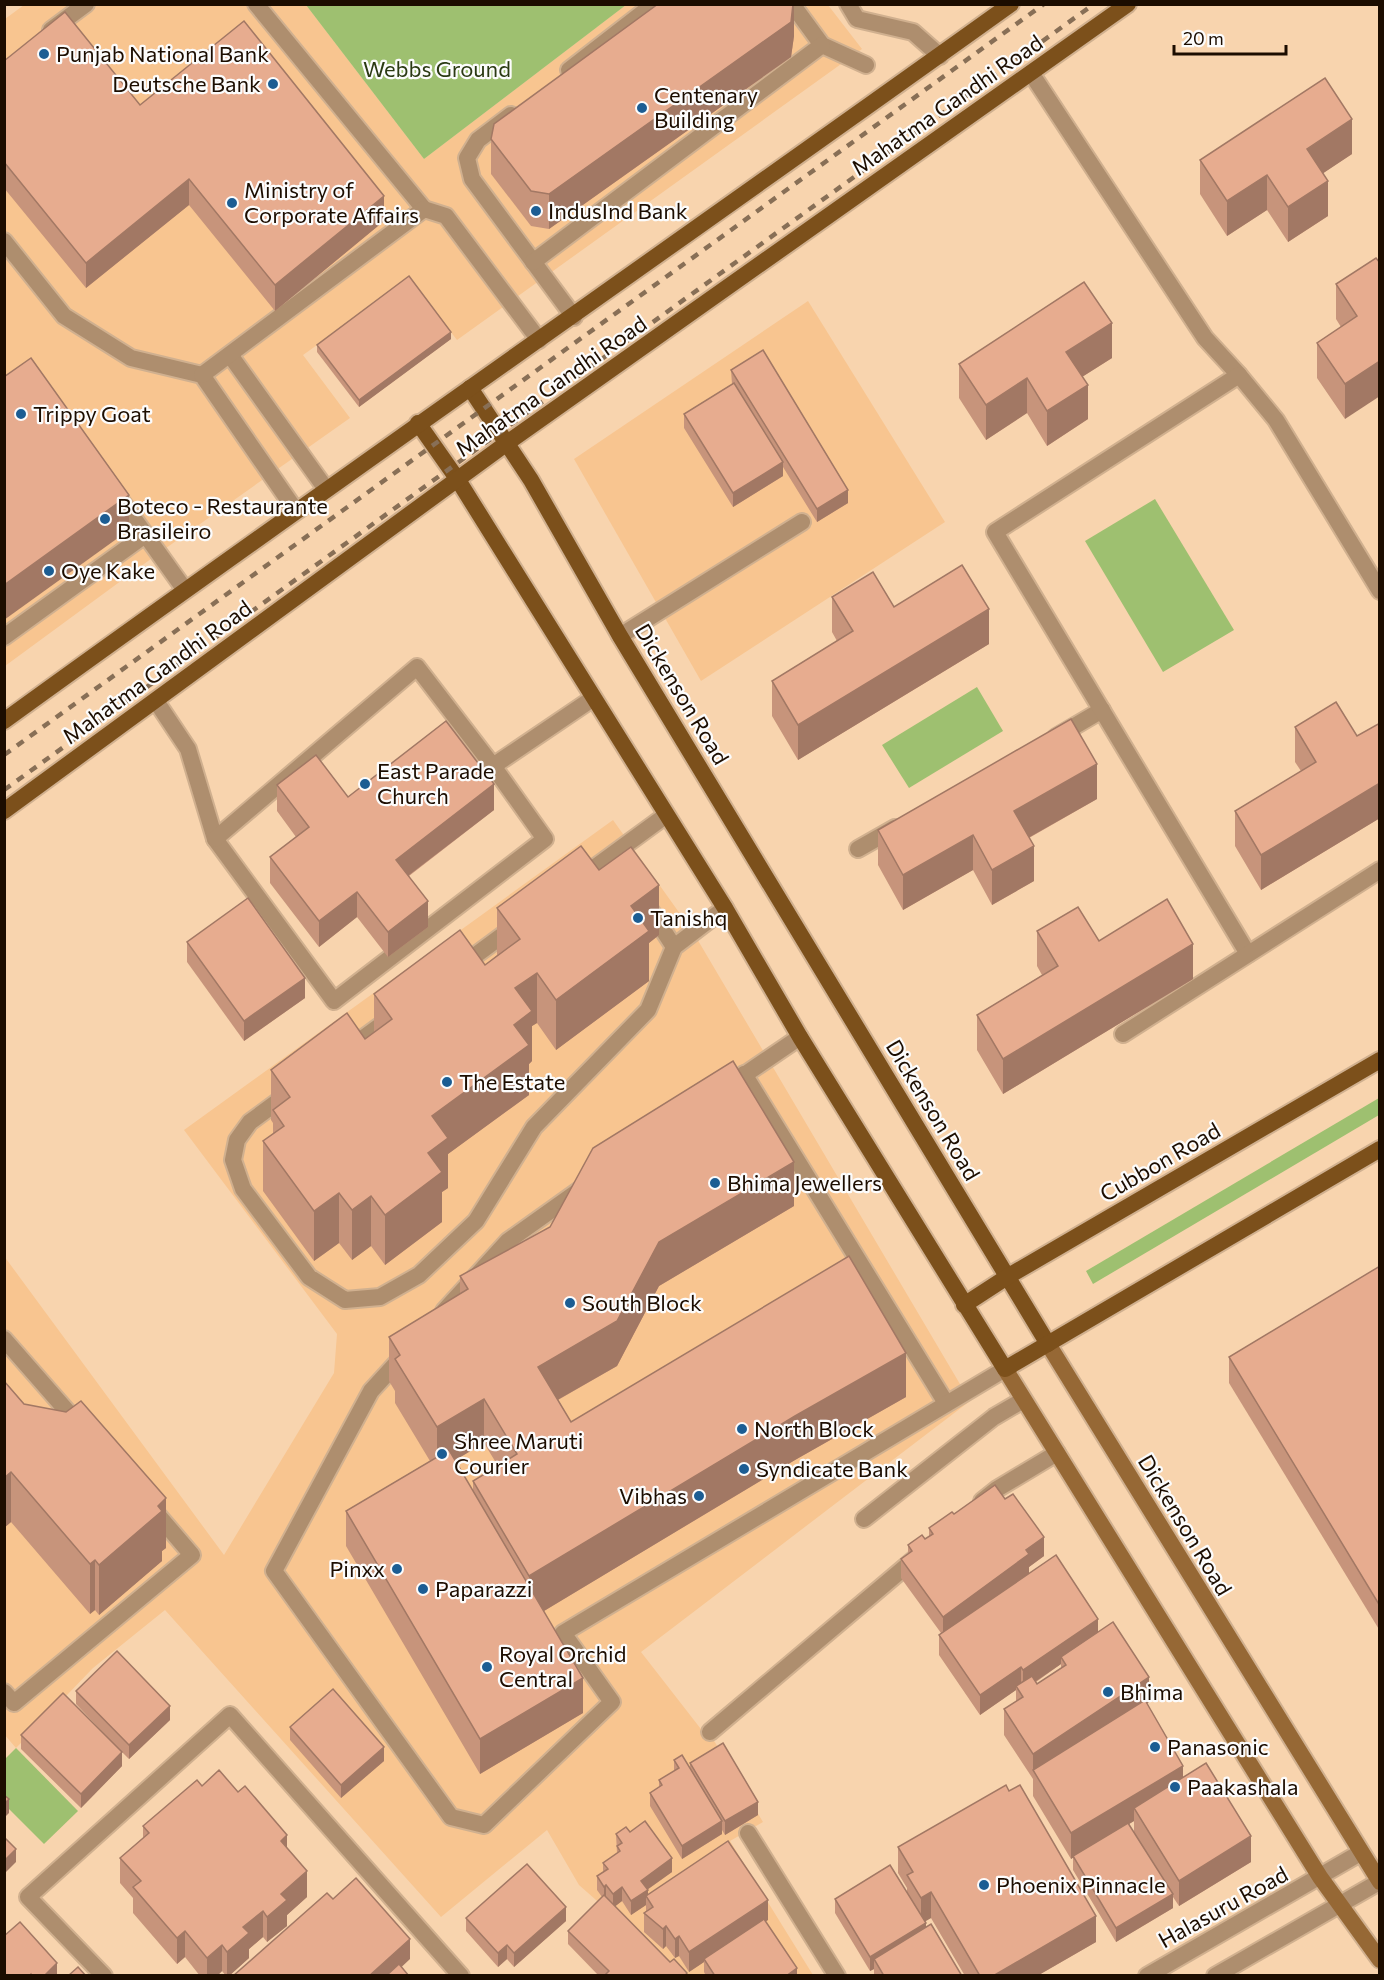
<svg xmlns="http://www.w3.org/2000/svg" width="1384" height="1980" font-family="Commissioner,sans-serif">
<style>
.built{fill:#f8c590}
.green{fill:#9ec070}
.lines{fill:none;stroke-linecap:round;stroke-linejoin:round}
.service-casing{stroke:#d0b08f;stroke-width:20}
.minor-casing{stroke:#d0b08f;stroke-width:20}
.tertiary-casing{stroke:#d0b08f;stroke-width:20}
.secondary-casing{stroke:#d0b08f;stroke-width:20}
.primary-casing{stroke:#d0b08f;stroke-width:20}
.service{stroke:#ae8e6e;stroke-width:16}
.minor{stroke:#ae8e6e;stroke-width:16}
.tertiary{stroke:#ae8e6e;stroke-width:16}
.secondary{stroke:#966835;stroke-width:16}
.primary{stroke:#7c501b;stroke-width:16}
.rail{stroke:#886f56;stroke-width:4.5;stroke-dasharray:8 8;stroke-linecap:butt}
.wall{fill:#c7947b;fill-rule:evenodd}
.shaded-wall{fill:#a27864}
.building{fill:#e7ac8f;stroke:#a27864;stroke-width:1.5}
.poi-dot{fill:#1c5d93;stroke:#fcfcfc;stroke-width:2}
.labels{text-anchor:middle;stroke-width:4.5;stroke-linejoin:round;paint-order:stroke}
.poi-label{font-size:22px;fill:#1c0d00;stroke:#fcfcfc;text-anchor:start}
.park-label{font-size:22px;fill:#2b3a13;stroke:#fcfcfc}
.street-label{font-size:22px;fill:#1c0d00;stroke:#fcfcfc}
</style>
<rect width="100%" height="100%" fill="#f8d4ae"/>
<g class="built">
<polygon points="24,5 306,5 424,159 626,5 828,5 862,49 457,340 410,279 303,355 350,418 159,553 5,666 5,19"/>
<polygon points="808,301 945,522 701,681 574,459"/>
<polygon points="613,820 693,932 970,1401 641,1652 704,1733 713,1739 763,1822 730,1841 813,1975 681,1975 579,1885 547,1830 441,1917 165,1610 93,1668 16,1748 4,1734 4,1256 224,1555 334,1373 337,1334 184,1130"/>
</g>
<g class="green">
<polygon points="306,5 626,5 424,159"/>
<polygon points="1155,499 1234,630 1163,672 1085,541"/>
<polygon points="977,687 1003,731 909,788 882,745"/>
<polygon points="1379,1098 1379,1115 1093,1284 1086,1271"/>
<polygon points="16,1748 78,1811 44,1844 5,1805 4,1760"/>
</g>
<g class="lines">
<defs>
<g id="service">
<polyline points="256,4 424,209 446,216 539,340"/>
<polyline points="792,4 822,45 866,65"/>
<polyline points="51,30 86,4"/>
<polyline points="569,70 654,4"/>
<polyline points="511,115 478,140 467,158 472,179 574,317"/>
<polyline points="4,241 64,316 131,358 202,375 296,511"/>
<polyline points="533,262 822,45"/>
<polyline points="230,355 326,489"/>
<polyline points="202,375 424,209"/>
<polyline points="117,495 185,590"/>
<polyline points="620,636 802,522"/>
<polyline points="4,637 145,535"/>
<polyline points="156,701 188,749 215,839 334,1001 545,839 493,766"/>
<polyline points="215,839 417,667 493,766 592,699"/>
<polyline points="579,879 665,816"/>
<polyline points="647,905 674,947"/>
<polyline points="461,966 515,926"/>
<polyline points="347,1050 392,1017"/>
<polyline points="744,1074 946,1403"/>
<polyline points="725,1088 800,1037"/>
<polyline points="288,1094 250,1122 237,1140 233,1160 243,1189 309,1277 345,1300 380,1297 419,1275 476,1221 534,1127 648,1010 674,947 725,908"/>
<polyline points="444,1311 508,1241 581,1189"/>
<polyline points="4,1339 81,1427"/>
<polyline points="403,1356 371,1391 274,1571 451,1817 484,1825 612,1702 563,1633 1005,1369"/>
<polyline points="982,1501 997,1489 1057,1453"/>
<polyline points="864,1519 994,1417 1023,1400"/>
<polyline points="4,1692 14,1703 192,1555 151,1507"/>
<polyline points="710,1732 917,1557"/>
</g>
<g id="minor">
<polyline points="848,4 857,19 913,32 940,56"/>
<polyline points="1031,73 1205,338 1239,375"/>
<polyline points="1056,737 1102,710"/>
<polyline points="858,849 895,828"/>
<polyline points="1248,954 995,532 1239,375 1276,420 1380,591"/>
<polyline points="1123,1034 1380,870"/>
<polyline points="748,1833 837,1976"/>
<polyline points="104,1976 28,1897 230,1715 461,1976"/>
</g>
<g id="tertiary">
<polyline points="1147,1976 1360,1853"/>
<polyline points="1215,1976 1379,1882"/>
</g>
<g id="secondary">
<polyline points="1048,1344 1380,1882"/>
<polyline points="1005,1369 1320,1877 1380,1960"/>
</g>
<g id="primary">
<polyline points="470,388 531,480 620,636 1048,1344"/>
<polyline points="418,423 458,480 725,908 800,1037 1005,1369 1380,1149"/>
<path d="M4 721C338 479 676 244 1011 4"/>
<polyline points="4,811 507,443 1128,4"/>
<polyline points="964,1305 1007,1277 1380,1060"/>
</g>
</defs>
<use href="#service" class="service-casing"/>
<use href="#minor" class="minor-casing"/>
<use href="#tertiary" class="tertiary-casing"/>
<use href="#secondary" class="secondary-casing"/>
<use href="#primary" class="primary-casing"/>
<use href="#service" class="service"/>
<use href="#minor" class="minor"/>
<use href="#tertiary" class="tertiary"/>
<use href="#secondary" class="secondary"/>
<use href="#primary" class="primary"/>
<g class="rail">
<polyline points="4,755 1044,4"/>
<polyline points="4,790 1094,4"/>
</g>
</g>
<g class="wall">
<polygon points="794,4 794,36 791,57 549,229 531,226 491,174 491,139"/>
<polygon points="4,61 384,221 275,311 189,205 86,288 4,188"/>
<polygon points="1352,154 1323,173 1328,216 1288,242 1267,210 1227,236 1200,194 1200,160"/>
<polygon points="1380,263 1345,419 1317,378 1317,343 1341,327 1336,319 1336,284"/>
<polygon points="451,339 359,407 317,352 317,345"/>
<polygon points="1112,358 1082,377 1088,419 1047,446 1027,413 986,440 959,398 959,364"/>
<polygon points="731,370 848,503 817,522 783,467 783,476 733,507 684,428 684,414 732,384"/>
<polygon points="832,597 989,644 798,760 772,716 772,681 837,641 832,632"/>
<polygon points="1380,723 1380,818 1261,890 1235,846 1235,811 1301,771 1295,762 1295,727 1357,736"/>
<polygon points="277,785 348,797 494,810 409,876 428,927 388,957 357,917 319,947 270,883 270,857 296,837 277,811"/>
<polygon points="1097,799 1029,838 1034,881 992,905 973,870 903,910 878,865 878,830"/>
<polygon points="599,870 659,935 649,943 649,981 556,1050 537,1023 532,1026 532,1061 529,1064 529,1095 448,1154 448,1188 442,1192 442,1222 385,1265 371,1246 352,1260 339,1243 314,1261 263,1191 263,1141 273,1134 273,1123 271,1120 271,1070 365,1039 374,1032 374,994 485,965 497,955 497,908"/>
<polygon points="1037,931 1099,941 1193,979 1003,1094 977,1050 977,1015 1042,975 1037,966"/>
<polygon points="187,942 305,998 244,1041 187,962"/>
<path d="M794 1206 659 1286 617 1366 558 1400 571 1422 906 1397 795 1460 544 1611 583 1713 480 1774 346 1546V1511L430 1461 395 1403V1391L389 1381V1337L460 1294V1276ZM484 1443 498 1466 473 1481V1491L455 1460Z"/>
<polygon points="1380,1266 1380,1631 1229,1383 1229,1357"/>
<polygon points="4,1381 24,1404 166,1548 162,1551 162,1561 99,1615 95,1610 90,1614 11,1522 4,1528"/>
<path d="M954 1514 1044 1556 1029 1567V1573L1098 1631 1149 1702 1147 1704 1183 1777 1251 1862 1179 1906 1173 1897V1908L1116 1942 1073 1870V1857L1071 1859 1033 1796V1779L1004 1735V1709L1016 1701V1690L980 1715 939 1655V1635L941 1633 901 1578V1559L908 1554V1545L925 1539 929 1536V1528ZM1061 1664V1669L1037 1684 1036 1682ZM1134 1821V1833L1129 1824Z"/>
<polygon points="76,1691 170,1720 129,1759 122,1752 122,1766 81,1808 21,1749 21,1735 113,1743 76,1704"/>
<polygon points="290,1727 384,1761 341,1798 290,1740"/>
<polygon points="674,1760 690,1768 690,1763 758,1815 725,1835 722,1830 722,1834 682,1859 650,1806 650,1793 659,1787 659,1780 674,1771"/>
<polygon points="202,1786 287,1849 307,1897 287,1915 287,1926 267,1942 263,1937 249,1949 249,1958 229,1976 226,1976 222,1971 217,1976 200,1976 185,1957 177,1964 133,1913 133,1898 120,1883 120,1858 143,1838 143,1826"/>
<polygon points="630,1832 672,1872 647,1890 648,1895 768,1920 765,1921 797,1976 706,1976 704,1972 704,1962 689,1972 679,1956 675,1958 666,1946 663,1949 644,1932 644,1913 646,1911 646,1905 631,1915 622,1901 615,1906 670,1962 687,1976 599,1976 568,1944 568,1931 602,1897 597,1890 597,1876 603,1872 603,1863 617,1853 616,1834"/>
<polygon points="898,1847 1096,1942 1037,1976 965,1976 931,1918 924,1921 926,1927 962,1976 874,1976 874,1969 870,1971 835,1913 835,1899 907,1893 907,1888 898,1873"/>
<polygon points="466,1918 566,1921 514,1967 507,1959 498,1967 466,1931"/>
</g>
<g class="shaded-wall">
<polygon points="794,4 794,36 791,57 549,229 549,194"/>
<polygon points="1352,119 1352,154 1307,184 1307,149"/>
<polygon points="1267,175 1267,210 1227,236 1227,201"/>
<polygon points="189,179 189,205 86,288 86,263"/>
<polygon points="1328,181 1328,216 1288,242 1288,207"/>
<polygon points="384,196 384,221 275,311 275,285"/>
<polygon points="1112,323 1112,358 1066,387 1066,352"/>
<polygon points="451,332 451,339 359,407 359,400"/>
<polygon points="1380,361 1380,396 1345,419 1345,384"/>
<polygon points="1027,378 1027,413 986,440 986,405"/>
<polygon points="1088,385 1088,419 1047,446 1047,411"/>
<polygon points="783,462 783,476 733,507 733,493"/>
<polygon points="848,490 848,503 817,522 817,509"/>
<polygon points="129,495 129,530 4,620 4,585"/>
<polygon points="989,609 989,644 798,760 798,725"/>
<polygon points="1097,764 1097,799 1014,846 1014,811"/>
<polygon points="1380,783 1380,818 1261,890 1261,855"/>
<polygon points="494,784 494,810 396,885 396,860"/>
<polygon points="973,835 973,870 903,910 903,875"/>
<polygon points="1034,846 1034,881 992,905 992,870"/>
<polygon points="659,885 659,935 649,943 649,981 556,1050 556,1000 631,906"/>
<polygon points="357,892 357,917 319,947 319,921"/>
<polygon points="428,901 428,927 388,957 388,932"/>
<polygon points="1193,944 1193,979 1003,1094 1003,1059"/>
<polygon points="537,973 537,1023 532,1026 532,1061 529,1064 529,1095 448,1154 448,1188 442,1192 442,1222 385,1265 385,1215 432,1116 515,988"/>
<polygon points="305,978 305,998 244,1041 244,1021"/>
<polygon points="794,1162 794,1206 659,1286 617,1366 538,1411 538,1367 659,1242"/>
<polygon points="339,1193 339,1243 314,1261 314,1211"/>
<polygon points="371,1196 371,1246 352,1260 352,1210"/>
<polygon points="906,1353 906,1397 795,1460 529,1620 529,1576 795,1416"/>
<polygon points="484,1399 484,1443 437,1471 437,1427"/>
<polygon points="11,1472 11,1522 4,1528 4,1478"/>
<polygon points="166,1498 166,1548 162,1551 162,1561 99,1615 99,1565"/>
<polygon points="1044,1537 1044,1556 1029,1567 1029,1574 943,1637 943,1617 1026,1550"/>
<polygon points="95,1560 95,1610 90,1614 90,1564"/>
<polygon points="1098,1619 1098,1638 1061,1657 1061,1664 1023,1690 1023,1670"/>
<polygon points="1021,1667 1021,1687 1016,1686 1016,1690 980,1715 980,1695"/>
<polygon points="1149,1677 1149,1702 1037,1776 1033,1770 1033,1779 1033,1754"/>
<polygon points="583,1678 583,1713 480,1774 480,1739"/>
<polygon points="170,1706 170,1720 129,1759 129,1745"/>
<polygon points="384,1747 384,1761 341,1798 341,1785"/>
<polygon points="122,1752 122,1766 81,1808 81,1794"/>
<polygon points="1183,1766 1183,1792 1134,1808 1134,1821 1071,1859 1071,1833"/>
<polygon points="9,1799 9,1813 4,1818 4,1804"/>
<polygon points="758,1802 758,1815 725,1835 725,1821"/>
<polygon points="722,1821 722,1834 682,1859 682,1846"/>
<polygon points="287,1835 287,1861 281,1841"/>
<polygon points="1251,1836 1251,1862 1179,1906 1179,1881"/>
<polygon points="16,1849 16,1862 4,1874 4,1861"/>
<polygon points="672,1858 672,1872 641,1894 641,1881"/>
<polygon points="307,1871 307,1897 287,1915 287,1926 267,1942 267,1917 281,1894"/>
<polygon points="606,1885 606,1899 604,1900 604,1887"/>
<polygon points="622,1887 622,1901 613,1908 613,1894"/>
<polygon points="648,1890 648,1898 646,1896 646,1905 631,1915 631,1901"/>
<polygon points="931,1892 931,1918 921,1924 921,1898"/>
<polygon points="1173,1894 1173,1908 1116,1942 1116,1928"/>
<polygon points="768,1900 768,1920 705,1961 704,1959 704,1962 689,1972 689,1952"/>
<polygon points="566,1907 566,1921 514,1967 514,1953"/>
<polygon points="263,1911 263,1937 249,1949 249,1958 229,1976 227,1976 227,1952 243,1927"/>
<polygon points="1096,1916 1096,1942 1037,1976 993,1976"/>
<polygon points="926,1923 926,1937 874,1959 874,1969 870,1971 870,1957"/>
<polygon points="666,1926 666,1946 663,1949 663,1929"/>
<polygon points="185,1931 185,1957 177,1964 177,1938"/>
<polygon points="679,1936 679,1956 675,1958 675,1939"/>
<polygon points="410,1939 410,1959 392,1976 369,1976"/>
<polygon points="222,1945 222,1971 217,1976 207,1976 207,1958"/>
<polygon points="507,1945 507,1959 498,1967 498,1953"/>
<polygon points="57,1963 57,1976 44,1976"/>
<polygon points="797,1968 797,1976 786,1976"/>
</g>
<g class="building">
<polygon points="658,4 793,4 791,22 549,194 531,191 491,139 494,124"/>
<polygon points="65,12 140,105 244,21 384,196 275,285 189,179 86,263 4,162 4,61"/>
<polygon points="1325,78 1352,119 1307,149 1328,181 1288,207 1267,175 1227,201 1200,160"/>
<polygon points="1376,258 1380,263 1380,361 1345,384 1317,343 1357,316 1336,284"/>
<polygon points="409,276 451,332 359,400 317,345"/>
<polygon points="1084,282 1112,323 1066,352 1088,385 1047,411 1027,378 986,405 959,364"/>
<polygon points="763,350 848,490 817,509 731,370"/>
<polygon points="31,358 129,495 4,585 4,377"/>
<polygon points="734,383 783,462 733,493 684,414"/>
<polygon points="962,565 989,609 798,725 772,681 853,631 832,597 873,572 894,607"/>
<polygon points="1336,702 1357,736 1380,723 1380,783 1261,855 1235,811 1316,762 1295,727"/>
<polygon points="1071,719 1097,764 1014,811 1034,846 992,870 973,835 903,875 878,830"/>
<polygon points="446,721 494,784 396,860 428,901 388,932 357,892 319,921 270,857 309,827 277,785 316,755 348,797"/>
<polygon points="581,846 599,870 631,847 659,885 631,906 649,931 556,1000 537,973 515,988 532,1011 514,1025 529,1045 432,1116 448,1138 428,1153 442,1172 385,1215 371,1196 352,1210 339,1193 314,1211 263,1141 284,1126 273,1110 290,1097 271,1070 347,1013 365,1039 392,1019 374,994 460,930 485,965 520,939 497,908"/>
<polygon points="248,898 305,978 244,1021 187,942"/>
<polygon points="1167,899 1193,944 1003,1059 977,1015 1058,966 1037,931 1078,907 1099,941"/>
<polygon points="733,1061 794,1162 659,1242 617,1321 538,1367 571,1422 849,1256 906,1353 795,1416 529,1576 473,1481 517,1454 484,1399 437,1427 395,1359 400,1355 389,1337 468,1289 460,1276 550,1227 593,1148"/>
<polygon points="1380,1266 1380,1606 1229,1357"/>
<polygon points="4,1381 24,1404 66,1412 81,1401 166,1498 158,1506 162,1511 99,1565 95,1560 90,1564 11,1472 4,1478"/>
<polygon points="449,1450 583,1678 480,1739 346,1511"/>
<polygon points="995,1485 1005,1499 1013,1494 1044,1537 1026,1550 1029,1554 943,1617 901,1559 912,1551 908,1545 922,1535 925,1539 933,1534 929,1528 952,1512 954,1514"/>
<polygon points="1056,1555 1098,1619 1023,1670 1021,1667 980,1695 939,1635"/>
<polygon points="1113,1622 1149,1677 1033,1754 1004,1709 1023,1697 1016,1686 1032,1676 1037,1684 1066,1665 1061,1657"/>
<polygon points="117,1651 170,1706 129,1745 76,1691"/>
<polygon points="333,1689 384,1747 341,1785 290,1727"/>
<polygon points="63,1693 122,1752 81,1794 21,1735"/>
<polygon points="1145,1700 1183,1766 1071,1833 1033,1770"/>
<polygon points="723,1743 758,1802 725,1821 690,1763"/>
<polygon points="682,1755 722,1821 682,1846 650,1793 662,1785 659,1780 679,1768 674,1760"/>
<polygon points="1206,1763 1251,1836 1179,1881 1134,1808"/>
<polygon points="219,1770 238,1792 245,1786 287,1835 281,1841 307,1871 281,1894 287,1900 267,1917 263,1911 243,1927 249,1933 227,1952 222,1945 207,1958 185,1931 177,1938 133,1887 141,1881 120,1858 149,1833 143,1826 197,1780 202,1786"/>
<polygon points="1006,1785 1009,1791 1020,1785 1096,1916 993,1976 980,1976 931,1892 921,1898 907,1875 913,1872 898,1847"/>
<polygon points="4,1795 9,1799 4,1804"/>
<polygon points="645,1821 672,1858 641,1881 648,1890 631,1901 622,1887 613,1894 606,1885 604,1887 597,1876 608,1869 603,1863 620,1851 617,1846 622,1843 616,1834 626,1827 630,1832"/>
<polygon points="1128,1823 1173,1894 1116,1928 1073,1856"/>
<polygon points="4,1837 16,1849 4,1861"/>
<polygon points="728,1841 768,1900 689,1952 679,1936 675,1939 666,1926 663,1929 644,1913 653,1907 646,1896"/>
<polygon points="527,1864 566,1907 514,1953 507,1945 498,1953 466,1918"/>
<polygon points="890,1865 926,1923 870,1957 835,1899"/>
<polygon points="356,1878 410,1939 369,1976 233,1976 327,1893 333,1899"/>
<polygon points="604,1895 670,1962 674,1959 687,1973 685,1976 607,1976 606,1974 609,1971 568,1931"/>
<polygon points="764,1919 797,1968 786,1976 715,1976 704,1959"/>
<polygon points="20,1922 57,1963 44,1976 32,1976 31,1974 29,1976 4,1976 4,1936"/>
<polygon points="931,1924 962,1976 884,1976 874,1959"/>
<polygon points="399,1964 409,1976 386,1976"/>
<polygon points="78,1967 86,1976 68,1976"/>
</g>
<g class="poi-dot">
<circle cx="44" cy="54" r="6"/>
<circle cx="273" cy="84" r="6"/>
<circle cx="642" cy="108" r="6"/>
<circle cx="232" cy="203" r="6"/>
<circle cx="536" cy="211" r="6"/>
<circle cx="21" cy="414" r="6"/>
<circle cx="105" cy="519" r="6"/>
<circle cx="49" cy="571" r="6"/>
<circle cx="365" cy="784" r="6"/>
<circle cx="638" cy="918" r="6"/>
<circle cx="447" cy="1082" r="6"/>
<circle cx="715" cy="1183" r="6"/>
<circle cx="570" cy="1303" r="6"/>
<circle cx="742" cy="1429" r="6"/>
<circle cx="442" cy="1454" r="6"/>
<circle cx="744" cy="1469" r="6"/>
<circle cx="699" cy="1496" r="6"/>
<circle cx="397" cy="1569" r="6"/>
<circle cx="423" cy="1589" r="6"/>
<circle cx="487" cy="1667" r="6"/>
<circle cx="1108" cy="1692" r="6"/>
<circle cx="1155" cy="1747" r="6"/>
<circle cx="1175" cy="1787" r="6"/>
<circle cx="984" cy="1885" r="6"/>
</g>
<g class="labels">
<g class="poi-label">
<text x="56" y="62">Punjab National Bank</text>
<text x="261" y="92" text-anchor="end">Deutsche Bank</text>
<text x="654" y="103">Centenary<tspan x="654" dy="25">Building</tspan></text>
<text x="244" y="198">Ministry of<tspan x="244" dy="25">Corporate Affairs</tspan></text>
<text x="548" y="219">IndusInd Bank</text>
<text x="33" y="422">Trippy Goat</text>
<text x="117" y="514">Boteco - Restaurante<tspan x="117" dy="25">Brasileiro</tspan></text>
<text x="61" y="579">Oye Kake</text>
<text x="377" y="779">East Parade<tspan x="377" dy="25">Church</tspan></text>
<text x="650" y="926">Tanishq</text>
<text x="459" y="1090">The Estate</text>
<text x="727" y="1191">Bhima Jewellers</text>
<text x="582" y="1311">South Block</text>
<text x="754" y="1437">North Block</text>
<text x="454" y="1449">Shree Maruti<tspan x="454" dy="25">Courier</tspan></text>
<text x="756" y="1477">Syndicate Bank</text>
<text x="687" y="1504" text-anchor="end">Vibhas</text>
<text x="385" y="1577" text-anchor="end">Pinxx</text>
<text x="435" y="1597">Paparazzi</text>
<text x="499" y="1662">Royal Orchid<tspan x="499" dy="25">Central</tspan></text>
<text x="1120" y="1700">Bhima</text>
<text x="1167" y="1755">Panasonic</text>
<text x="1187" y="1795">Paakashala</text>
<text x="996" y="1893">Phoenix Pinnacle</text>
</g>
<g class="park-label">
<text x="437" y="77">Webbs Ground</text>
</g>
<g class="street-label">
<text transform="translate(947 105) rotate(-35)" y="8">Mahatma Gandhi Road</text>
<text transform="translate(551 386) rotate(-35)" y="8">Mahatma Gandhi Road</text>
<text transform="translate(157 672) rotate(-36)" y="8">Mahatma Gandhi Road</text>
<text transform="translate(682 694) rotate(59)" y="8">Dickenson Road</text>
<text transform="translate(933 1110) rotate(59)" y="8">Dickenson Road</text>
<text transform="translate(1160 1162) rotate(-30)" y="8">Cubbon Road</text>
<text transform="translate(1185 1525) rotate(59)" y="8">Dickenson Road</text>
<text transform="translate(1223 1907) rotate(-29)" y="8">Halasuru Road</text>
</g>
</g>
<rect width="1384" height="1980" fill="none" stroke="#1c0d00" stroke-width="12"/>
<path d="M1174 45v9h112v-9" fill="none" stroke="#1c0d00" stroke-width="3"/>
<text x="1183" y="45" font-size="18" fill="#1c0d00" stroke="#fcfcfc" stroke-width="4.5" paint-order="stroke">20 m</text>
</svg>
